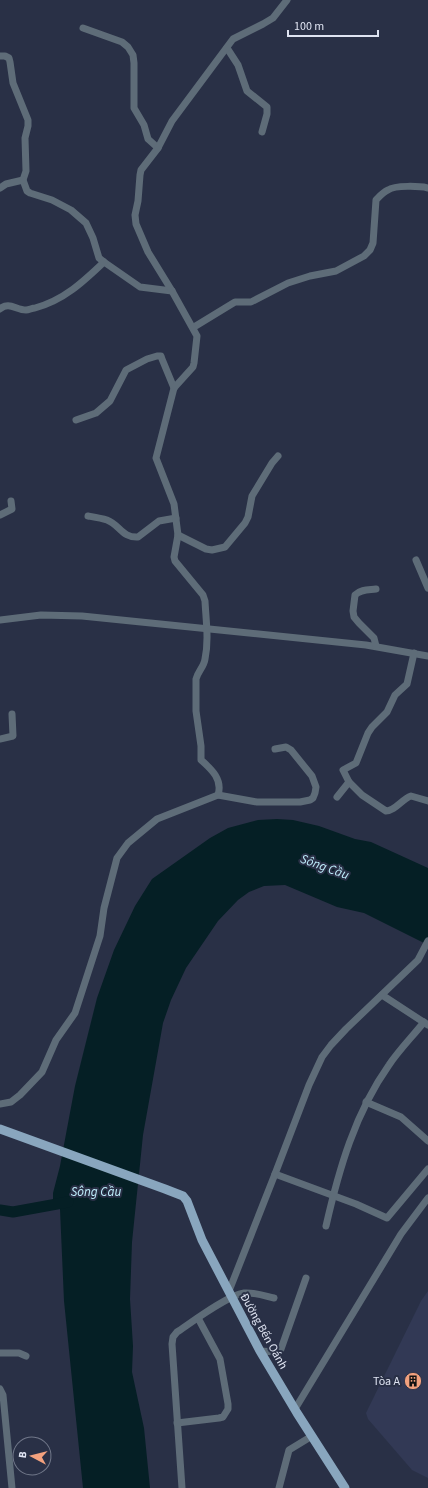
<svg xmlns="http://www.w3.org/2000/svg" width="428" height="1488" font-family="'Source Sans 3',sans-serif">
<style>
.built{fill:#323955}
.water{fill:#051f25}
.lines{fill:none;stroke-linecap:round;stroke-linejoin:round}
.river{stroke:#051f25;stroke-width:11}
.minor{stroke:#5e6c78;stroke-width:7}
.major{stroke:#89a6be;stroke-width:9}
.labels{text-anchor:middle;stroke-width:4;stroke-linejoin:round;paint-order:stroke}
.street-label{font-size:12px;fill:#dee3f1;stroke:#293046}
.poi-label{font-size:12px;fill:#dee3f1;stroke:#293046;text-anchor:end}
.water-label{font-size:13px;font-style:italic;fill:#beedfb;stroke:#293046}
</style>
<rect width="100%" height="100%" fill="#293046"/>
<polygon class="built" points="428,1291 428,1478 412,1470 368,1419 366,1413 421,1301"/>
<polygon class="water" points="277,819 293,820 319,826 355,839 371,842 428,868 428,945 364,913 337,907 285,885 264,886 249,892 238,900 218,921 186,968 171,1000 163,1023 143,1135 132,1242 130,1299 133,1346 132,1372 144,1428 150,1488 83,1488 64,1301 60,1209 53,1207 53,1193 60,1166 75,1086 97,998 114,950 135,906 152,879 210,838 228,828 258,820"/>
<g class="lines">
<polyline class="river" points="0,1210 13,1212 68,1202"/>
<g class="minor">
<polyline points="83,28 122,42 128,47 133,55 134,63 134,108 144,125 148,139 158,148"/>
<polyline points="227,48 238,65 247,91 267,107 267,114 262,132"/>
<polyline points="0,56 5,56 9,58 10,62 13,83 28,120 28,126 25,138 26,171 23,180 27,191 30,193 52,200 71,210 86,223 93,238 99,258 104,262 140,287 172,291"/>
<polyline points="0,188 6,184 23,180"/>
<path d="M0 309C9 301 16 310 26 310 29 310 32 308 35 308 64 300 83 282 104 262"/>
<path d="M194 327 235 302H251L288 283 310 276 336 271 364 256 370 250 373 243 376 200C379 197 383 192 388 190 395 185 420 186 428 188"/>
<polyline points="76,420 96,413 110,401 126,370 147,359 157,356 161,356 162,359 174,388"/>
<polyline points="0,515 12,509 11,501"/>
<path d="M88 516C94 517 101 518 107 520 120 525 122 538 138 537L159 521 176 518"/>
<polyline points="178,535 206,549 212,550 225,547 245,523 248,517 252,496 272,463 278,456"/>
<polyline points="416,560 428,588"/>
<polyline points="0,620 41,615 82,616 366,645 428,656"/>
<path d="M376 646 374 638 359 623 354 617 353 611 355 595C361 589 369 590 376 589"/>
<polyline points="0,739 13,736 12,714"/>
<path d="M349 782 362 795 386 811C395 811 402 799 411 796L428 801"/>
<path d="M218 795C223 779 211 769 201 760V746L196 711V679C198 671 204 667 205 659 209 640 206 621 205 601L203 595 175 561 174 557 178 535 174 504 156 458 174 388 193 367 194 363 197 336 172 291 148 252 136 224 135 215 138 201 140 175 141 170 158 148 172 121 233 39 263 24 273 18 287 0"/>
<polyline points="337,797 349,782 343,770 356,763 368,733 372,727 387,712 395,695 407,684 414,653"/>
<polyline points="382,995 428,1025"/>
<polyline points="366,1102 401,1117 428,1141"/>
<polyline points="0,1104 11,1102 20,1095 42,1072 56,1040 75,1013 100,936 104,908 117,858 128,843 157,819 218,795 257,802 300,802 310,800 313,798 315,793 316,787 312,776 291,750 286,747 275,749"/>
<polyline points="275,1174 356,1204 387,1218 428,1169"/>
<path d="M326 1226C339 1169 355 1113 389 1065 399 1050 413 1036 424 1022"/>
<polyline points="229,1291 275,1174 309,1085 322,1057 331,1045 346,1029 418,960 428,941"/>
<polyline points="260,1351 276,1352 281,1349 306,1278"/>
<polyline points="0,1353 19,1353 26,1356"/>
<polyline points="0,1389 3,1395 12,1488"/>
<polyline points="295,1409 401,1234 428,1198"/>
<polyline points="177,1423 219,1418 223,1417 228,1409 228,1404 220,1359 198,1318"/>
<path d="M182 1488 172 1344 173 1337 177 1332C192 1322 228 1295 244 1293 254 1292 265 1296 274 1298"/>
<polyline points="279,1488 289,1450 312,1436"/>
</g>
<polyline class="major" points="0,1129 165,1189 183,1196 187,1201 202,1240 260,1351 297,1413 345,1488"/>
</g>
<defs>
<symbol id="building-disc" viewBox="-11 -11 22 22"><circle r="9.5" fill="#f2a17e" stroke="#293046"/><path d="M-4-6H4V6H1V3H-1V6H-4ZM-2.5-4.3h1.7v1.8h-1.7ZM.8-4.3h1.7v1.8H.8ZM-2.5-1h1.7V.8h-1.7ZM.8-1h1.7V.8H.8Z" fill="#111"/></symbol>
</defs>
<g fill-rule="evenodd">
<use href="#building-disc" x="403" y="1371" width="20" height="20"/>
</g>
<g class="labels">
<g class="street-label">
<text transform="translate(264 1331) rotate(61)" y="4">Đường Bến Oánh</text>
</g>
<g class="poi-label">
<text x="400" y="1385">Tòa A</text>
</g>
<g class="water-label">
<text transform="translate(325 866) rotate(20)" y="5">Sông Cầu</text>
<text x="96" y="1196">Sông Cầu</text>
</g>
</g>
<g transform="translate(32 1456) rotate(277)"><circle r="19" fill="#293046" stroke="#71788a"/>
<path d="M0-3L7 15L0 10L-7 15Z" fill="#f2a17e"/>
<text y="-6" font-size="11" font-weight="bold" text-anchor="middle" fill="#dee3f1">B</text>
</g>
<path d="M288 30v6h90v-6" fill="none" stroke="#dee3f1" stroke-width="2"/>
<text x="294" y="30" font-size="12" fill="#dee3f1" stroke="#293046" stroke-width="3" paint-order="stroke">100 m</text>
</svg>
